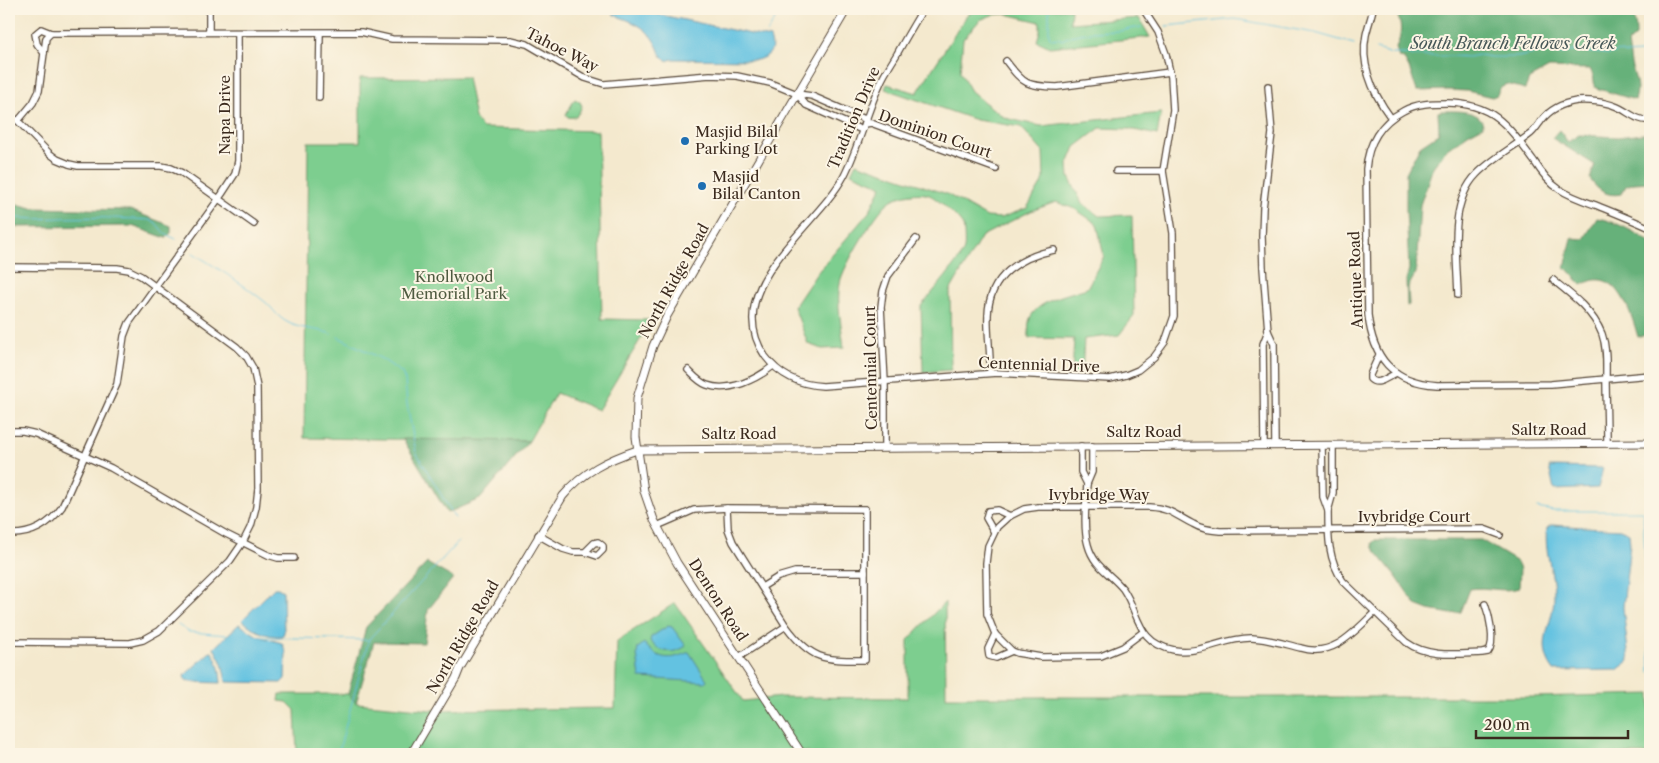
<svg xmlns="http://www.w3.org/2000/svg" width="1659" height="763" font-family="'Libre Caslon Text',serif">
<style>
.green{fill:#7dce8f;stroke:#5c7c56}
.forest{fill:#66b17a;stroke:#506e4c}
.water{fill:#63c2e1;stroke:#4f7680}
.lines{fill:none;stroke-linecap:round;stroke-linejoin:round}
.stream{stroke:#63c2e1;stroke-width:1}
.minor-casing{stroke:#574738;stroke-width:8}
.tertiary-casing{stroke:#574738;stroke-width:9}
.minor{stroke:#fff;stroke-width:5.5}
.tertiary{stroke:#fff;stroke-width:7}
.poi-dot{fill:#1f6fb2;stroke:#fcf5e5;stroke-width:2}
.labels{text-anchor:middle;stroke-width:4;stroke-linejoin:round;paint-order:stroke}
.street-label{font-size:15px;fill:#3b2a1e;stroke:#fcf5e5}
.poi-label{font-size:15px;fill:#3b2a1e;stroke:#fcf5e5;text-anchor:start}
.park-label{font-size:15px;fill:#4f5b40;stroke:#fcf5e5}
.water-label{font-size:16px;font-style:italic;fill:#475858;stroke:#fcf5e5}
</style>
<rect width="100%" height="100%" fill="#fcf5e5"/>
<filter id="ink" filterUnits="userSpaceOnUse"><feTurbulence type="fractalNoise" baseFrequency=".02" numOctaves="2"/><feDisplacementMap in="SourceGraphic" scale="10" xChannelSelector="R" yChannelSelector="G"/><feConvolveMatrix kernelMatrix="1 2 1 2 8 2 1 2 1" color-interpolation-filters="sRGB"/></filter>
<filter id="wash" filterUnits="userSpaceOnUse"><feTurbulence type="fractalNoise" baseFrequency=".0096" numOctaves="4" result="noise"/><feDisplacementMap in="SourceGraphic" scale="20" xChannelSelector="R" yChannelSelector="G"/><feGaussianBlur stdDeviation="1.12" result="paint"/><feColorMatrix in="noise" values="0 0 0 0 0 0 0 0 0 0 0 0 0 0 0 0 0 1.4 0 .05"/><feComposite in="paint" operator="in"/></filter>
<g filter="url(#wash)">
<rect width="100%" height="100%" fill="#f4e9ce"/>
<g class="green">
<path d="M978 9H1071L1070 23 1139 18 1150 37 1050 47 1037 41 1040 31V22L1006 14 992 15 980 20 963 39 960 72 971 91 984 102 1005 118 1041 126 1161 113 1157 135 1130 129 1100 128 1075 147 1068 164 1069 177 1082 203 1099 216 1132 215 1134 316 1119 335 1084 339 1082 376 1072 375 1074 339 1029 338C1029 333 1028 327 1029 322 1033 301 1069 294 1087 288L1104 256 1097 224 1075 209 1056 202 1031 211 982 236 950 291 951 370 923 372 921 306C929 296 962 259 964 249 965 244 964 231 963 226 960 219 936 197 929 195 920 191 897 195 889 202 877 210 842 268 840 283 836 302 842 328 844 348L822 349 808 344 794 307 817 273 869 212 882 186 851 173 856 163 947 194 987 217 1001 218 1027 208 1044 179 1043 152 1021 127 976 120 885 89 887 84 917 93 967 15Z"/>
<polygon points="467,77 475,118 482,128 598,131 602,319 652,320 598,410 556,393 529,441 304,438 308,142 360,142 360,78"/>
<path d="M575 99 580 102 582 106C579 113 577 119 568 117L566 114Z"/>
<polygon points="945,602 946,697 1533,697 1650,694 1650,754 810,754 808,752 788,753 788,754 297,754 295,710 287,702 279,701 280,694 348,694 357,703 431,710 615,708 617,641 675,603 743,701 781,697 908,698 908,640"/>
</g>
<g class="forest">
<path d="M1393 9H1628C1635 16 1636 26 1636 36L1628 43C1629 50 1630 57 1631 64 1634 76 1640 86 1635 100L1599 89 1595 87 1593 75 1590 69 1549 68 1529 79 1525 89 1507 84 1499 89 1497 95 1492 97 1467 91 1449 90 1417 91 1409 68 1404 59 1399 58 1396 48C1402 36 1403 20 1393 9Z"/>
<path d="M1441 111C1453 111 1483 109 1483 126L1468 134 1446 150 1433 167 1420 205 1416 273 1408 287 1409 305 1407 306 1406 280 1409 269 1406 210V173L1420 146 1438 134 1439 130 1438 112Z"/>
<path d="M1559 130 1568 142 1579 135 1618 137 1650 133V182L1634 183 1626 186 1621 194C1607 197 1597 190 1590 179L1595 165 1552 138Z"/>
<polygon points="9,195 13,203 32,208 130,210 171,226 171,233 166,238 132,226 9,227"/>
<path d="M1597 218C1615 221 1635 232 1650 242V334L1638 337C1631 312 1616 264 1582 285L1565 267 1572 238 1584 239Z"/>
<polygon points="403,439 529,441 480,499 447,513"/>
<path d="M1375 540H1481L1516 561 1520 569 1519 588C1502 593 1487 586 1470 589L1461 612 1451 614 1429 610 1416 605 1395 575 1373 548 1372 543Z"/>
<polygon points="427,563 453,578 428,610 424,643 374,642 356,703 348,694 366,627"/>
</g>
<g class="water">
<path d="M613 9H633L770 38C775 52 769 56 757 60L673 59 666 61C659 55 659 48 654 41 645 25 630 21 614 15Z"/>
<polygon points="1549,467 1603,468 1598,488 1554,490"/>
<path d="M1551 525 1620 529 1629 533 1630 544 1623 607 1629 661 1617 670 1554 671C1534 644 1554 624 1554 597 1555 573 1543 552 1547 528Z"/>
<path d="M274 588H278L283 591 284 633 282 636C265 637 254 630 242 620Z"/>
<polygon points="239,624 258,636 282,643 286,653 285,679 281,683 226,682 222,663 214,648"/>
<path d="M668 626 672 627 686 646C673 655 660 653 650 641L651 637Z"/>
<path d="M644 643C657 660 670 661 689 652L707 680 705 682 640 678 637 654 638 648Z"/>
<path d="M211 651C219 661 220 671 221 683L193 682 185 680 184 676Z"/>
</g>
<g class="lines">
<g class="stream">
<polyline points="1049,9 1049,35 1051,39 1058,38 1062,40 1070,36 1090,32 1119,31 1141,27"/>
<polyline points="1166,26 1235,19 1315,33 1354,44"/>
<polyline points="767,33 781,9"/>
<polyline points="1376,49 1392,54 1410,54 1413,56 1455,56 1468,57 1479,55 1491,57 1518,57 1546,51 1559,54 1575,51 1609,54 1620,51 1626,54 1640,53 1650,55"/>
<path d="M9 220C18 216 26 219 36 219 73 217 111 217 149 220L155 222 165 234 176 239"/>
<path d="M193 253C217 268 242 283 264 301 272 307 277 317 287 322 300 330 317 328 331 334"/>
<polyline points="338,337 382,359 402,373 405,380 407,404 416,452 455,518"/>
<polyline points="1537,508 1553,511 1643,511 1650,672"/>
<polyline points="178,625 189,632 228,635"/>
<polyline points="259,637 368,640"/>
<polyline points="338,754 369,639 458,542"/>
</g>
</g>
</g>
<g filter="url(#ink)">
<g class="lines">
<defs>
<g id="minor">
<polyline points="209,9 209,32"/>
<path d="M923 9C914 24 905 39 897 54 891 64 884 74 880 84 866 114 859 147 844 176 816 228 719 288 765 356 779 375 800 385 823 386L997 373 1110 379 1126 375 1138 370 1154 357 1165 342 1174 316 1173 233 1163 171 1173 110 1171 77 1166 54 1158 32 1143 9"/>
<path d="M1373 9C1371 18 1368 26 1366 35 1360 65 1374 95 1391 118"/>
<polyline points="44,53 37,44 35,34 41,29 51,33"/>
<path d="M1006 61C1024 85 1027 86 1057 87L1170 72"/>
<polyline points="1268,86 1272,133 1263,208 1262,236 1263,268 1268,331 1274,344 1275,445"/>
<polyline points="797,94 806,105 862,130"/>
<polyline points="319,98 320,33"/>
<polyline points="9,116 18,121 49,153 57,159 69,164 78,166 161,166 171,168 182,173 254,224"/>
<polyline points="18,121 33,103 39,91 46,38 51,33 361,32 392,39 510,40 527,44 585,78 604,84 710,75 737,76 770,83 797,94 812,96 867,120"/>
<polyline points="865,124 871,123 996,169"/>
<polyline points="1116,171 1163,171"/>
<path d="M1650 228C1633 220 1615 213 1598 206 1584 201 1571 197 1559 189 1548 182 1541 172 1534 161 1509 127 1494 103 1447 103 1432 103 1417 103 1403 111 1380 123 1368 144 1366 169L1368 315C1373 358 1392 382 1437 385L1551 384 1650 375"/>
<polyline points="9,267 117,268 129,270 141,276 237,347 246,356 253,368 257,387 258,489 256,507 251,526 243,542 230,561 159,631 143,640 130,643 9,642"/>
<path d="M1553 280C1572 295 1593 311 1602 334 1607 348 1606 363 1606 377 1606 399 1607 421 1607 443"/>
<path d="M1458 295C1457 257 1448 203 1477 174 1492 159 1512 148 1529 135 1534 132 1538 125 1541 121 1550 109 1564 103 1577 101 1589 100 1605 102 1615 106 1627 110 1637 122 1650 120"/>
<path d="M1379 355 1370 375V379C1378 387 1388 376 1397 373"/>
<path d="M688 370C694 376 699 382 707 385 729 393 757 379 773 366"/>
<path d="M990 373C991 354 987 334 988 315 989 276 1020 257 1054 250"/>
<polyline points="9,431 23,431 36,434 111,468 226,534 268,555 278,558 294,558"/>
<polyline points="1264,445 1263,344 1268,331"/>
<polyline points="1322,445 1323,497 1328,511 1333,493 1333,445"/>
<polyline points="1081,446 1081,472 1087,484 1092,472 1092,446"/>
<polyline points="885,447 885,382 881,307 883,291 888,276 916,239"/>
<path d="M1087 484C1086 502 1083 528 1088 545 1094 567 1110 573 1123 589 1140 614 1136 643 1174 650 1200 655 1225 637 1252 638 1270 639 1284 644 1301 648 1333 658 1354 632 1375 612"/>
<polyline points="727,508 865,509 865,572 795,572 778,577 762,587"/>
<path d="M1328 511C1328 536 1328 560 1343 581L1406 642C1428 658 1456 654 1482 653L1488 652C1496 642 1489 615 1485 604"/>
<polyline points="657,526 694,510 727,508 728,529 733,542 786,626 739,657"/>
<polyline points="994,532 986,518 988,511 997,510 1010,516"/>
<path d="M9 534C32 535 49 525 62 507L117 384 124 336 129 323 222 194 235 174 238 161V33"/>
<polyline points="538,535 563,549 573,552 585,552 597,556 603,550 603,546 598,542 594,543 585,552"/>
<path d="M786 626C812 661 824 660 865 660V572"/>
<path d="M1143 632 1123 647 1101 656 1041 657 1017 653 1012 651 995 634 987 614 986 563 988 546 997 527 1008 517 1024 509 1038 507H1149C1170 508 1175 515 1193 524 1201 529 1210 530 1220 531L1484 529 1500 535"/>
<polyline points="995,634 988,649 989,656 996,658 1012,651"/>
</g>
<g id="tertiary">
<path d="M411 754 456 678 460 668 563 496C583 472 607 460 637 450L1650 443"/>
<polyline points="802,754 677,563 654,520 644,491 636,437 637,398 653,346 667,316 847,9"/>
</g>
</defs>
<use href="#minor" class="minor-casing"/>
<use href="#tertiary" class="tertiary-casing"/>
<use href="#minor" class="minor"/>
<use href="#tertiary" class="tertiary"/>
</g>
</g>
<g class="poi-dot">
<circle cx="685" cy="141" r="5"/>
<circle cx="702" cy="186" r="5"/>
</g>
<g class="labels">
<g class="street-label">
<text transform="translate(562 50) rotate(27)" y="5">Tahoe Way</text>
<text transform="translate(225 115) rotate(-90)" y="5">Napa Drive</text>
<text transform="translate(854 118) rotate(-67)" y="5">Tradition Drive</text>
<text transform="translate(935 134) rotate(19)" y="5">Dominion Court</text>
<text transform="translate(1356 280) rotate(-92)" y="5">Antique Road</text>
<text transform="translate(674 281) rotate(-61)" y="5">North Ridge Road</text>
<text transform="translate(1039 365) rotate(2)" y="5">Centennial Drive</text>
<text transform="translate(871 368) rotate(-91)" y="5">Centennial Court</text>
<text x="1549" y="435">Saltz Road</text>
<text x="1144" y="437">Saltz Road</text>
<text x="739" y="439">Saltz Road</text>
<text x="1099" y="500">Ivybridge Way</text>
<text x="1414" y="522">Ivybridge Court</text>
<text transform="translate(718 600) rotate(57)" y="5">Denton Road</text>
<text transform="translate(463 637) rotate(-60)" y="5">North Ridge Road</text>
</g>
<g class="poi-label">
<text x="695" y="137">Masjid Bilal<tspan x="695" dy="17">Parking Lot</tspan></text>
<text x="712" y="182">Masjid<tspan x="712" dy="17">Bilal Canton</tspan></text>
</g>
<g class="park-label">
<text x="454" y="282">Knollwood<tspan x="454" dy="17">Memorial Park</tspan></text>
</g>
<g class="water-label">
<text x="1513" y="49">South Branch Fellows Creek</text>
</g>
</g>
<rect width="1659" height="763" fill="none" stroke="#fcf5e5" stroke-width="30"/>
<path d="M1476 730v8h152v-8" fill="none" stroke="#3b2a1e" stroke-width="2.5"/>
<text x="1484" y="730" font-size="15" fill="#3b2a1e" stroke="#fcf5e5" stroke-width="4" paint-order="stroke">200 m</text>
</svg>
